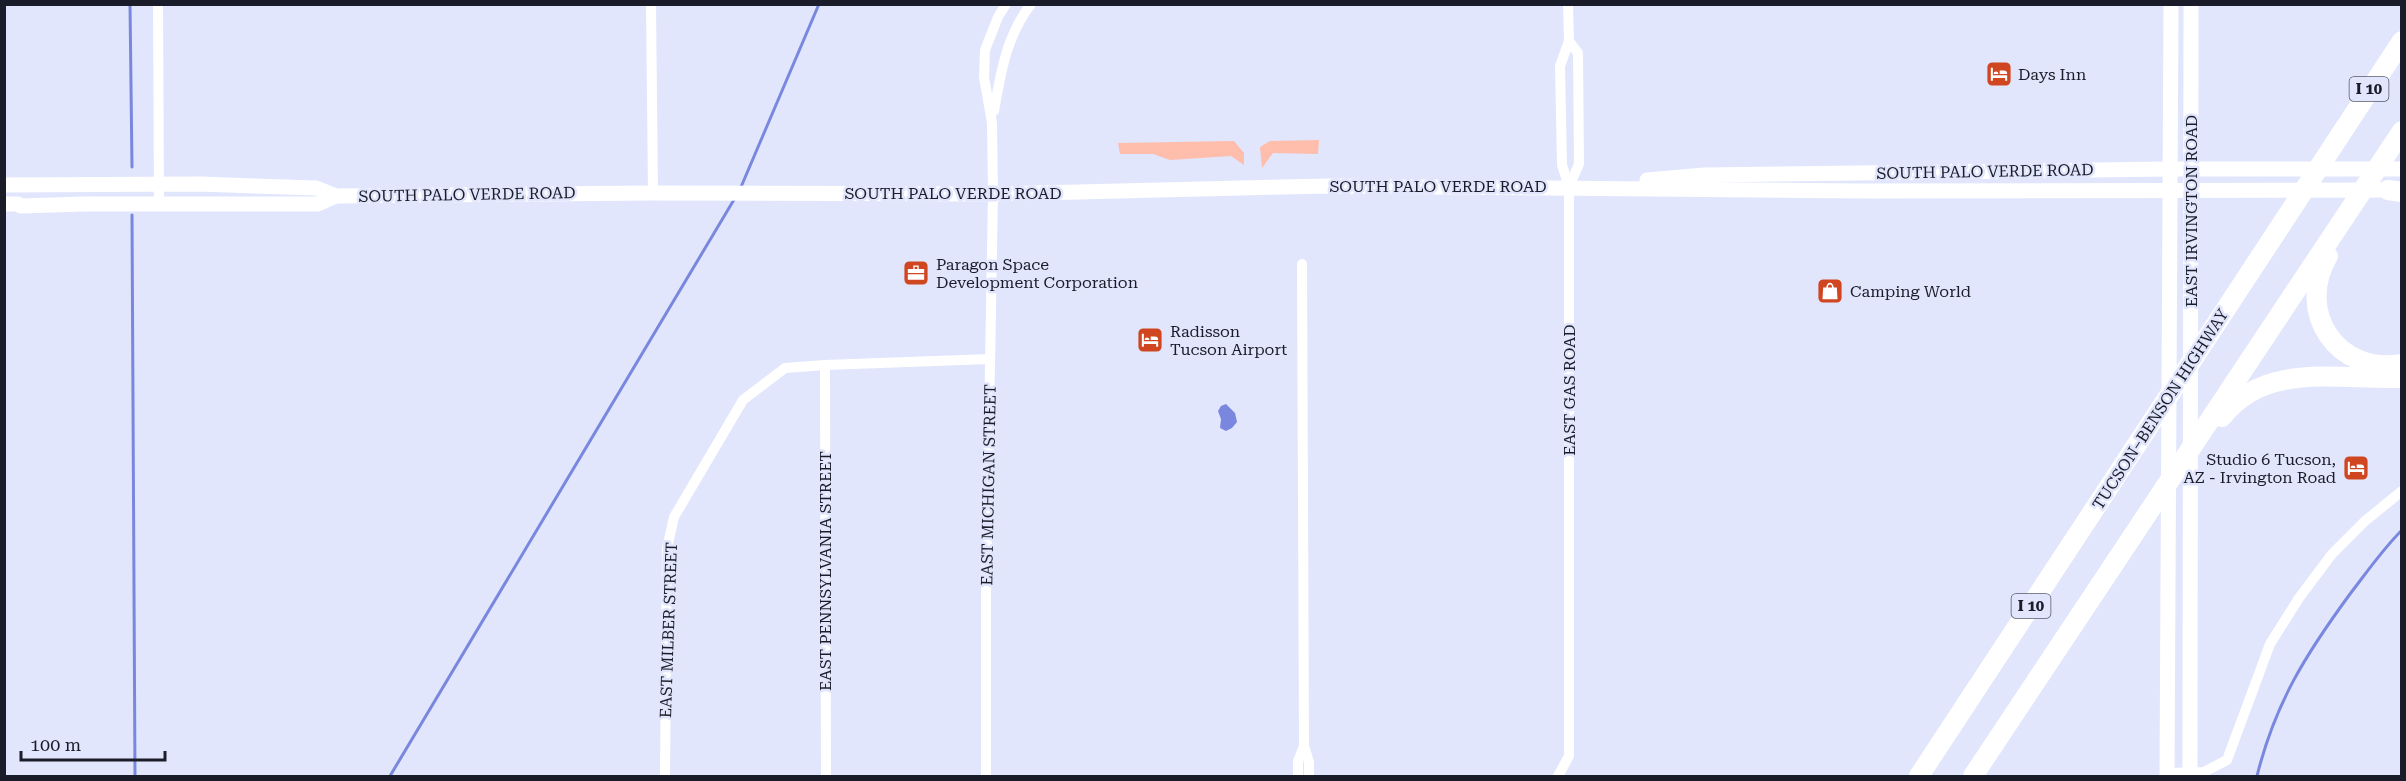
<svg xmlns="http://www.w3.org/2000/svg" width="2406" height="781" font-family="'Roboto Serif',serif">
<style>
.green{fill:#ffbdab}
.water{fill:#7988de}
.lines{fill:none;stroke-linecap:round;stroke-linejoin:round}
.stream{stroke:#7988de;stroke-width:3}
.street{stroke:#fff;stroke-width:10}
.secondary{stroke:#fff;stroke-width:15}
.highway{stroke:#fff;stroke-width:20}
.labels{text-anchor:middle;stroke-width:5;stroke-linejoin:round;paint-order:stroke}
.shield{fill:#e1e6fc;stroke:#565968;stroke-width:1.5}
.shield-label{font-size:15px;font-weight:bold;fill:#1a1d29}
.poi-label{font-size:16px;fill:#1a1d29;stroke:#e1e6fc;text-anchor:start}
.street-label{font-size:16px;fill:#1a1d29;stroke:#e1e6fc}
</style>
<rect width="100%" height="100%" fill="#e1e6fc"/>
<g class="green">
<polygon points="1319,140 1318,154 1273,153 1262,168 1260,147 1270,141"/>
<polygon points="1234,141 1244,153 1244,165 1231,156 1170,160 1153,154 1120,154 1118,143"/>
</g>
<polygon class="water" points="1226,404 1235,413 1237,422 1232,428 1226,431 1220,428 1221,419 1218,411 1221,406"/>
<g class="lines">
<g class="stream">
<polyline points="130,4 132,167"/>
<polyline points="741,187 819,4"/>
<polyline points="132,215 135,776"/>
<polyline points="390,776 735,198"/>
<path d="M2257 776C2275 703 2306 654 2350 594 2367 572 2382 550 2402 530"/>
</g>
<g class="street">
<polyline points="158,4 159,204"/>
<polyline points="651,4 653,193"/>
<polyline points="1569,41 1578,53 1579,164 1569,187"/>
<path d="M994 111C1001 72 1006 37 1031 4"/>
<polyline points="1302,264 1304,746 1309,762 1309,776"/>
<polyline points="825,365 826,776"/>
<polyline points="2167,773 2204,772 2227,760 2270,644 2299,598 2332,554 2365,521 2402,491"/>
<polyline points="665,776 667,548 674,517 743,400 785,368 825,365 990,359"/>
<polyline points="986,776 986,594 993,194 992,123 984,77 985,50 998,17 1006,4"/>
<polyline points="1298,776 1298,761 1304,746"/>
<polyline points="1558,776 1569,756 1569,187 1562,165 1560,66 1569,41 1568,4"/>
</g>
<g class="secondary">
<polyline points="1647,180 1704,175 2170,169 2402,169"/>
<polyline points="4,185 199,184 316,188 336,196 653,193 993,194 1327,186 1867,191 2399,190"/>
<polyline points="4,204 18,204 21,206 83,204 318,204 336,196"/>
<polyline points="2167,776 2171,4"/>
<polyline points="2190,776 2191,4"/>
</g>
<g class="highway">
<polyline points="2388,190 2402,192"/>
<path d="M2328 256C2295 312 2337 375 2402 364"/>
<path d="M2222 417C2265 361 2340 380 2402 378"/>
<polyline points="1919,776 2402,41"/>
<polyline points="1973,776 2402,131"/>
</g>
</g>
<defs>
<symbol id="hotel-square" viewBox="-11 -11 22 22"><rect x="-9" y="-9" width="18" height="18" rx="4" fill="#cf4621" stroke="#e1e6fc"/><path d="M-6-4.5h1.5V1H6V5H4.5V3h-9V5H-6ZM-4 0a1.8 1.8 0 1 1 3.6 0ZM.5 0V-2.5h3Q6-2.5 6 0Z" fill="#fff"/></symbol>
<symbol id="office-square" viewBox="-11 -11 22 22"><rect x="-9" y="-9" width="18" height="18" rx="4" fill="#cf4621" stroke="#e1e6fc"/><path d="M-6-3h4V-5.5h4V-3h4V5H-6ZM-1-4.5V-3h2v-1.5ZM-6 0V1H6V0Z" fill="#fff"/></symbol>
<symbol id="shop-square" viewBox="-11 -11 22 22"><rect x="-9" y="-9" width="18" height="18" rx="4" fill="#cf4621" stroke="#e1e6fc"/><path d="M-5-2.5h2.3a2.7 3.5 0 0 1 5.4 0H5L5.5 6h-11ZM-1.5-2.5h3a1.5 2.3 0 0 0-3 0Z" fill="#fff"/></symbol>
</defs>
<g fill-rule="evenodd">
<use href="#hotel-square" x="1984" y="59" width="30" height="30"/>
<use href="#office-square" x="901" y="258" width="30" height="30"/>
<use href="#shop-square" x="1815" y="276" width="30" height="30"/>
<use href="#hotel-square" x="1135" y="325" width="30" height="30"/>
<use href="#hotel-square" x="2341" y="453" width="30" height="30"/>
</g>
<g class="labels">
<g class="shield">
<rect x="2349.5" y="77" width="39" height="24" rx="4.5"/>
<rect x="2011.5" y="594" width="39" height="24" rx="4.5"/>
</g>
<g class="shield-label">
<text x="2369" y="94">I 10</text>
<text x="2031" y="611">I 10</text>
</g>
<g class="poi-label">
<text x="2018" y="80">Days Inn</text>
<text x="936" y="270">Paragon Space<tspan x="936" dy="18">Development Corporation</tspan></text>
<text x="1850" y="297">Camping World</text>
<text x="1170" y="337">Radisson<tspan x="1170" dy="18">Tucson Airport</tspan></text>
<text x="2336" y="465" text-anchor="end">Studio 6 Tucson,<tspan x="2336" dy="18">AZ - Irvington Road</tspan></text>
</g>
<g class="street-label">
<text transform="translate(1985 171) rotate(-1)" y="6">SOUTH PALO VERDE ROAD</text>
<text x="1438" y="192">SOUTH PALO VERDE ROAD</text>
<text x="953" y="199">SOUTH PALO VERDE ROAD</text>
<text transform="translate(467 194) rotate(-1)" y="6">SOUTH PALO VERDE ROAD</text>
<text transform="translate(2191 211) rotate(-90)" y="6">EAST IRVINGTON ROAD</text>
<text transform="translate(1569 390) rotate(-90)" y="6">EAST GAS ROAD</text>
<text transform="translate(2160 409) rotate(-57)" y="6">TUCSON–BENSON HIGHWAY</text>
<text transform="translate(988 485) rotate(-89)" y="6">EAST MICHIGAN STREET</text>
<text transform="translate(825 571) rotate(-90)" y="6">EAST PENNSYLVANIA STREET</text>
<text transform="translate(668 630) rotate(-88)" y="6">EAST MILBER STREET</text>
</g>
</g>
<rect width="2406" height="781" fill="none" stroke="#1a1d29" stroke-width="12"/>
<path d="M21 751v9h144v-9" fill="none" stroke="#1a1d29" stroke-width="3"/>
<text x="30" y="751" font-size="18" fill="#1a1d29" stroke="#e1e6fc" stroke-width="4.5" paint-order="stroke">100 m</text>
</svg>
